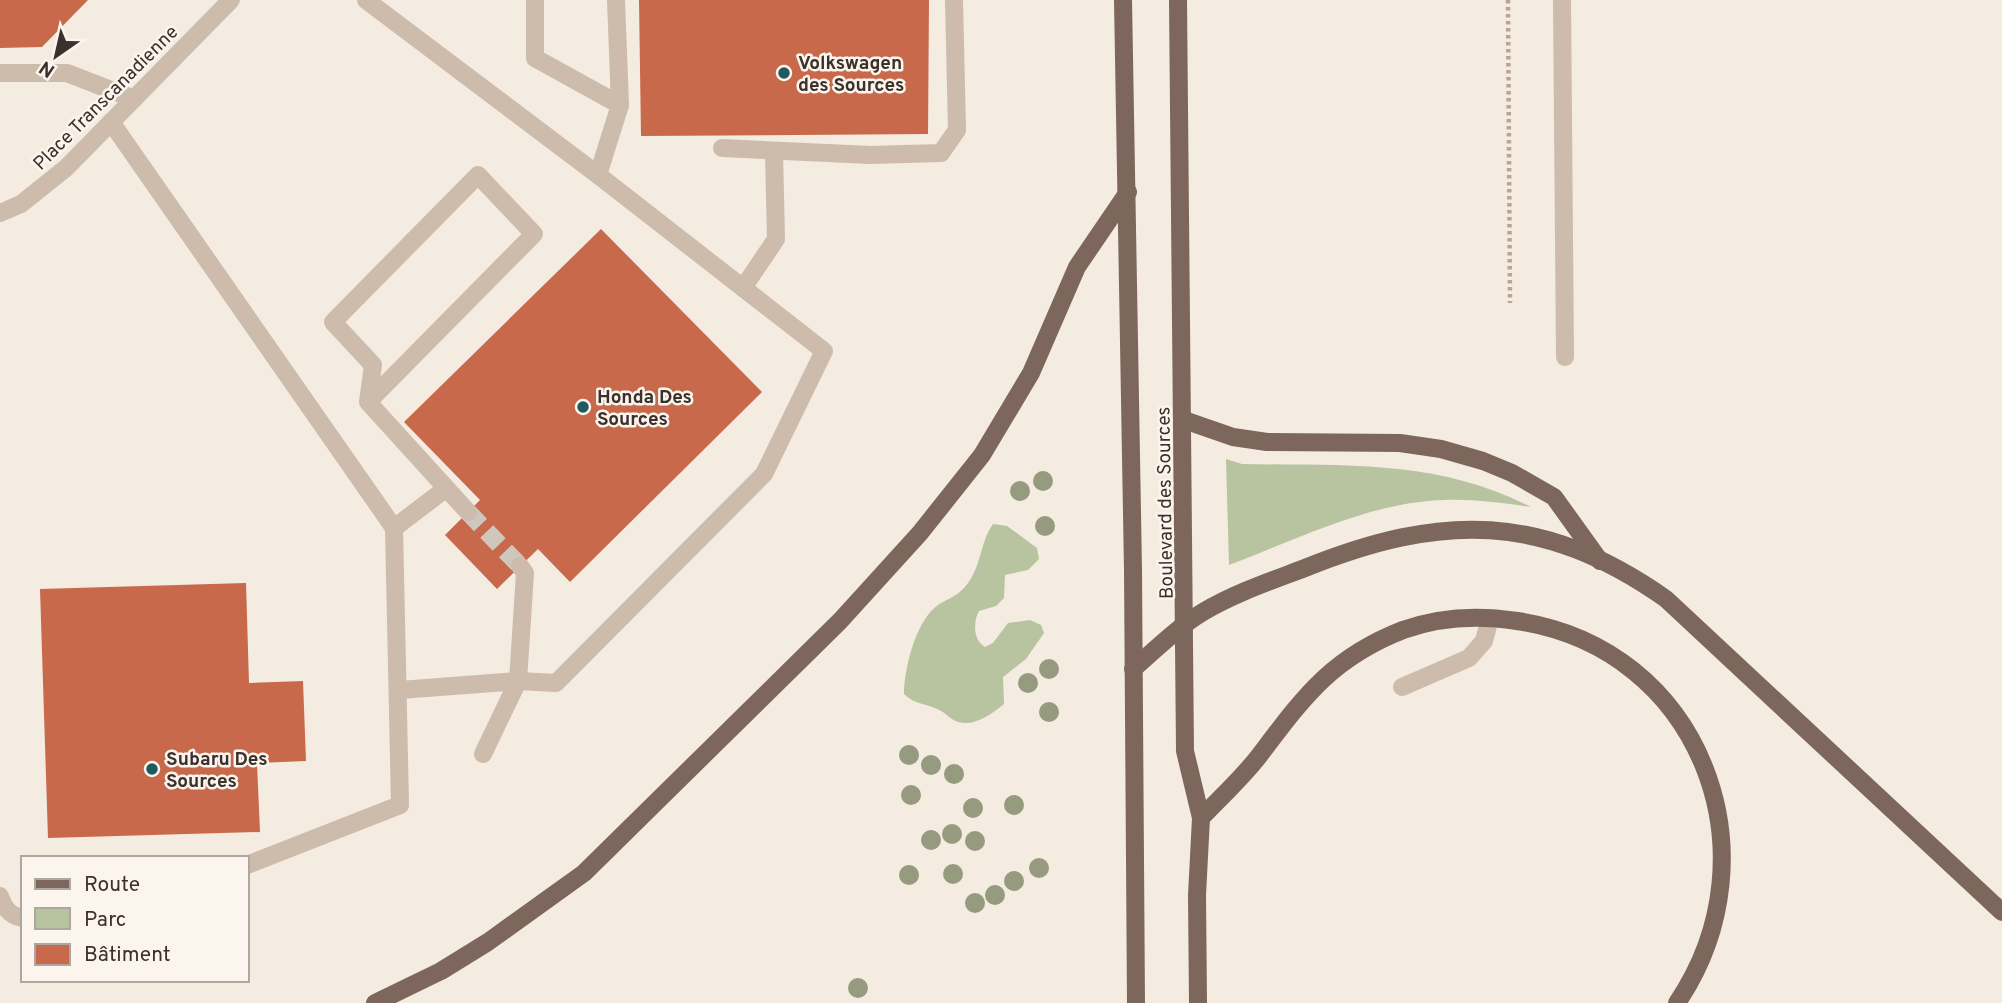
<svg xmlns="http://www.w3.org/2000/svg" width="2002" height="1003" font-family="Overpass,sans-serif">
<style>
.green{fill:#b8c4a0}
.building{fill:#c8694b}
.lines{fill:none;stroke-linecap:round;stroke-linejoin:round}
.minor-tunnel{stroke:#cfc6bd;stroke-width:18;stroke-dasharray:18 9;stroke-linecap:butt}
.path{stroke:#b9a596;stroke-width:4.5;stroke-dasharray:3.5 3.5;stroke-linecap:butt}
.minor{stroke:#cdbbac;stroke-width:18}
.major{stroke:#7d675c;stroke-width:18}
.tree{fill:#969b7f}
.poi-dot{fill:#1f5a5e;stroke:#fbf5ee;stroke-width:2.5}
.labels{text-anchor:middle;stroke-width:5;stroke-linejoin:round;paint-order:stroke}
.poi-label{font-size:19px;font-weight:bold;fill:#3b302b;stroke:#fbf5ee;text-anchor:start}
.street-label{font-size:19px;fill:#3b302b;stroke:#fbf5ee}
</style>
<rect width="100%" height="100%" fill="#f4ebe1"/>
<g class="green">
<path d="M1226 459 1242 464C1345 466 1437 459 1531 507 1503 503 1474 499 1445 500 1369 502 1299 539 1229 565Z"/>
<path d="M993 524 1007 526 1037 548 1039 559 1028 570 1005 575 1004 598 996 606 979 611C973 622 973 640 985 647L993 643 1008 623 1030 620 1041 625 1044 633 1026 659 1003 677 1004 704C992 714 974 727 958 722 951 720 946 713 939 710 926 703 915 705 904 694 904 669 916 620 938 605 949 598 960 595 968 583 982 564 980 542 993 524Z"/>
</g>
<g class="building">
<polygon points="0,0 88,0 42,47 0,48"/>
<polygon points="639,0 929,0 928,134 641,136"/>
<polygon points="601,229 762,392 570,582 538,549 497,589 445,535 480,500 404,422"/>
<polygon points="246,583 249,683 303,681 306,761 257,763 260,832 48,838 40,589"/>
</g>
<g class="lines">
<polyline class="minor-tunnel" points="468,512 520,566"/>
<polyline class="path" points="1508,0 1510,303"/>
<g class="minor">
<polyline points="366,0 598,175 824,351 764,474 556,683 518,681 400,690"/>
<polyline points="535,0 535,58 620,105"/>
<polyline points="1562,0 1565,357"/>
<polyline points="0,73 67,73 134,99"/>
<polyline points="111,122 394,528 400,805 247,865"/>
<polyline points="722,148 870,155 941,153 957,130 954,0"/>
<polyline points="598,175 620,105 616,0"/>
<polyline points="0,213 21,204 66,168 231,0"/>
<polyline points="743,288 776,239 774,153"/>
<polyline points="368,402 534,234 478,175 333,322 373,365 368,402 468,512"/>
<polyline points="394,528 444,490"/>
<polyline points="1402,687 1469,658 1484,641 1490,618"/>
<polyline points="483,754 518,681 525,573 520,566"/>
<path d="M0 896C4 908 10 916 23 918"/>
</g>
<g class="major">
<polyline points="1123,0 1133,570 1136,1003"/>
<polyline points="1178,0 1185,751 1201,818 1197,895 1198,1003"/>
<polyline points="1184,420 1233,437 1267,442 1400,443 1441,449 1483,461 1512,473 1554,497 1600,561"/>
<path d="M1133 669C1156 649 1178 627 1203 612 1235 593 1271 581 1305 568 1442 513 1542 512 1666 599L2002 912"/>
<path d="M1201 818C1220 798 1242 778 1259 756 1303 698 1331 658 1403 630 1439 617 1479 615 1517 621 1701 648 1778 854 1677 1003"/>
<polyline points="375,1003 441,971 488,942 584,873 840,621 920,533 982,455 1031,373 1077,267 1128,192"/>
</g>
</g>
<g class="tree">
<circle cx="1043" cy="481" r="10"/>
<circle cx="1020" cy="491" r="10"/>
<circle cx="1045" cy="526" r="10"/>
<circle cx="1049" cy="669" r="10"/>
<circle cx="1028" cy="683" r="10"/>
<circle cx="1049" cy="712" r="10"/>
<circle cx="909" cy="755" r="10"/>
<circle cx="931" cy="765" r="10"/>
<circle cx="954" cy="774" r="10"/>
<circle cx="911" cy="795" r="10"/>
<circle cx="1014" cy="805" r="10"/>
<circle cx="973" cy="808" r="10"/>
<circle cx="952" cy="834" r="10"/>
<circle cx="931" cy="840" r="10"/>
<circle cx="975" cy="841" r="10"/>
<circle cx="1039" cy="868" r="10"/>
<circle cx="953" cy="874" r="10"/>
<circle cx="909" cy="875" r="10"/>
<circle cx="1014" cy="881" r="10"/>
<circle cx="995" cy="895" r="10"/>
<circle cx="975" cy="903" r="10"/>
<circle cx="858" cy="988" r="10"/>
</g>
<g class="poi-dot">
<circle cx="784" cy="73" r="7"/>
<circle cx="583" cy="407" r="7"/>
<circle cx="152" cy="769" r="7"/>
</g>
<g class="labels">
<g class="poi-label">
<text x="798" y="69">Volkswagen<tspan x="798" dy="22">des Sources</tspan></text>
<text x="597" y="403">Honda Des<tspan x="597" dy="22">Sources</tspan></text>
<text x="166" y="765">Subaru Des<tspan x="166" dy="22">Sources</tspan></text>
</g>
<g class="street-label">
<text transform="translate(105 97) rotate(-45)" y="7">Place Transcanadienne</text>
<text transform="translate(1164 503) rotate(-91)" y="7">Boulevard des Sources</text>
</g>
</g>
<rect x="21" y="856" width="228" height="126" fill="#fbf5ee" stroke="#aea6a0" stroke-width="2"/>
<rect x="35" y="879" width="35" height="10" fill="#7d675c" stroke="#aea6a0" stroke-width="2"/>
<text x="84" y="891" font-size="21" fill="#3b302b">Route</text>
<rect x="35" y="908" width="35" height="21" fill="#b8c4a0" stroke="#aea6a0" stroke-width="2"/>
<text x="84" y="926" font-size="21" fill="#3b302b">Parc</text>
<rect x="35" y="944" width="35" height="21" fill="#c8694b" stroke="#aea6a0" stroke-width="2"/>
<text x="84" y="961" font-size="21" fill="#3b302b">Bâtiment</text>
<g transform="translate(56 56) rotate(214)" stroke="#fbf5ee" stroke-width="5" paint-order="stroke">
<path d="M0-5L12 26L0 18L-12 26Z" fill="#3b302b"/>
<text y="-10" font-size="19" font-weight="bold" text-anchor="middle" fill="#3b302b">N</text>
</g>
</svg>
